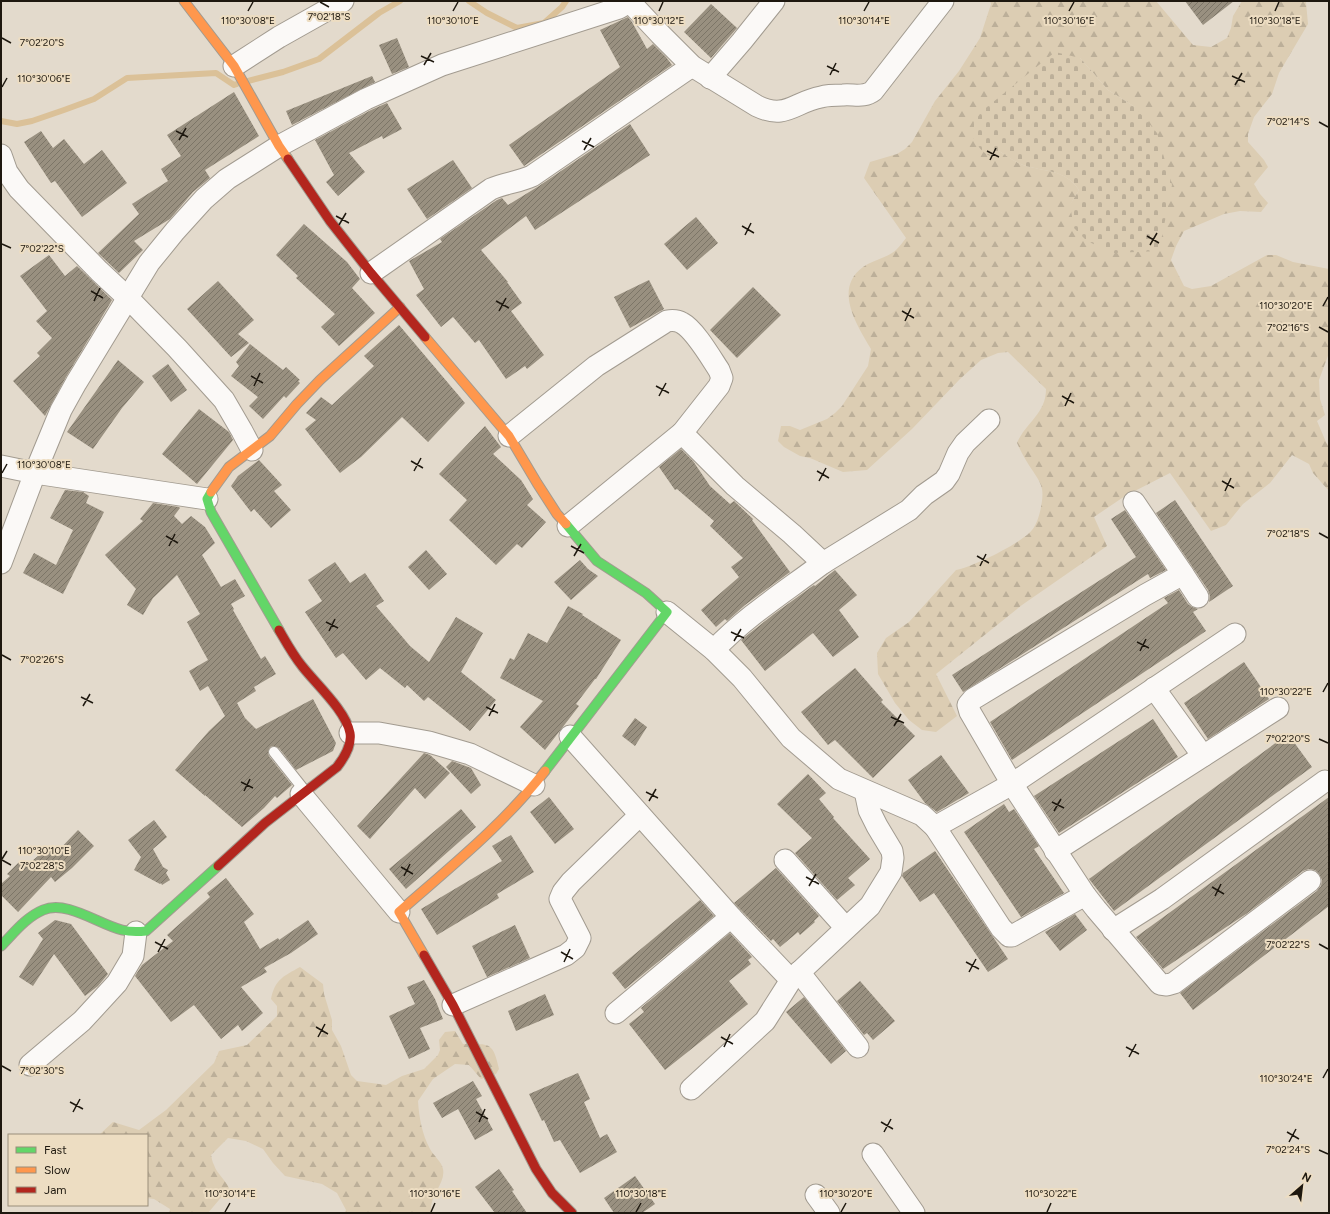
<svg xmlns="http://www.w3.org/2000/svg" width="1330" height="1214" font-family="Figtree,sans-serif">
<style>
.forest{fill:url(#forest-firs);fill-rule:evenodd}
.cemetery{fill:url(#cemetery-stones)}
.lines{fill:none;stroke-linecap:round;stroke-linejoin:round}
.stream{stroke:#dbc198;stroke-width:6}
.building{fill:url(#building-hatch)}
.lane-casing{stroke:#a29b90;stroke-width:12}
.street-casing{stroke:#a29b90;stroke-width:23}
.fast-casing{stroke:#a29b90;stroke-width:11}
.slow-casing{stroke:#a29b90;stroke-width:11}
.jam-casing{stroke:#a29b90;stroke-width:11}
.lane{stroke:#fbf9f7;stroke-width:10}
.street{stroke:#fbf9f7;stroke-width:21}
.fast{stroke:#63d668;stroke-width:9}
.slow{stroke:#ff974d;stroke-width:9}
.jam{stroke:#b3261e;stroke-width:9}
.ticks{fill:none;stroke:#1e180f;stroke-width:1.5}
.ticks-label{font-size:10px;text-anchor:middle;fill:#1e180f;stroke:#edddc2;stroke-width:4;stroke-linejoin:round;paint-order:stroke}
</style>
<defs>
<pattern id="forest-firs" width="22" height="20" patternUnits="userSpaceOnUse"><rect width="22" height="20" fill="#dccdb3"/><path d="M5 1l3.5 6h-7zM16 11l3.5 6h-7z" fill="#bcaf99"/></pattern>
<pattern id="cemetery-stones" width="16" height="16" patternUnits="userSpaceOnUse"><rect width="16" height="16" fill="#dccdb3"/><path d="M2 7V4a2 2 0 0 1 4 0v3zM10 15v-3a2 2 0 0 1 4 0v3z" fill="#bcaf99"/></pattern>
<pattern id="building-hatch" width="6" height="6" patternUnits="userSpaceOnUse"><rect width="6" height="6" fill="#999080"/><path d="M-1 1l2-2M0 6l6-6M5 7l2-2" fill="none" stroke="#7c7567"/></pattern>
</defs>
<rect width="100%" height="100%" fill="#e3dacc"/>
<g class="forest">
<path d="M990 1H1156L1193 45 1211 47 1227 38 1231 28 1233 16 1242 1H1304L1306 2 1308 24 1279 73 1272 94 1254 117 1248 134V142L1264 160 1268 167 1254 184 1260 194 1268 203 1261 212 1240 211 1224 214 1184 231 1176 246 1171 260 1184 286 1192 289 1211 286 1267 255H1276L1293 262 1329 269V353L1319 380 1320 399 1325 415 1317 421 1326 442 1329 447V491L1313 473 1309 464 1292 455 1270 483 1243 504 1226 525 1211 531 1170 473 1125 496 1094 517 1107 546 1022 605 936 674 957 716 936 732 922 730 909 720 895 703 878 674 877 653 886 638 909 622 956 570C972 567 1022 543 1032 530 1039 522 1044 499 1042 489 1040 479 1032 471 1027 462 1023 456 1020 449 1017 443 1026 422 1046 414 1046 389L1008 352 998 353 981 360 960 379 912 429 867 470 843 472 810 458 800 456 784 447 778 441 781 426H790L800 430 827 419 835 413 842 406 868 366 871 349C857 325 833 289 863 267 873 260 887 258 896 250 900 246 903 242 906 238L864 178 870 162 897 154 905 149 912 142 935 101 959 71 980 38 991 4ZM1080 58 1108 90 1135 107 1070 205 1079 190C1065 169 1045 172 1023 165 1015 162 1006 155 999 151Z"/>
<path d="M300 967 323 984 324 994 332 1020V1030L341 1046 351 1075 357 1081 386 1085 402 1076 424 1069 438 1055 440 1050 439 1040 445 1032 455 1031 463 1044C489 1044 493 1041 499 1069L496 1074 481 1079 469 1065 455 1064 433 1079 418 1101C419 1117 422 1134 430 1149 433 1155 442 1162 443 1169 446 1183 429 1195 431 1213H345L346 1210 337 1193 322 1184 285 1176 273 1163 263 1149 246 1141 228 1138 211 1155C212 1158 212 1162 214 1165 217 1174 225 1179 229 1188L208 1213H169L170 1209 154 1199 147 1198V1135H99L113 1122 139 1130 166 1110 214 1063 219 1051 247 1045 277 1016V1006L271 999C275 979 284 976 300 967Z"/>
</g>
<path class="cemetery" d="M1055 52 1080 58 1108 90 1135 107 1157 133 1172 185 1159 251 1113 253 1087 241 1074 228 1070 205 1079 190C1065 169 1044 172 1023 165 1015 162 1007 156 999 151L992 157C980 152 973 141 970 128L982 111Z"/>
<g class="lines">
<g class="stream">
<polyline points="469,1 487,13 517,28 544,23 562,7 566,1"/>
<polyline points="248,81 283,72 319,59 379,13 400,1"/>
<polyline points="1,121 17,124 32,121 64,110 94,99 127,78 216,73 234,85 237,84"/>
</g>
</g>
<g class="building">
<polygon points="1185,1 1234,1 1203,25"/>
<polygon points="711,4 737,28 711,58 684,32"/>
<polygon points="628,17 632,22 647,49 653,44 666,57 672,65 524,166 509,145 620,67 600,30"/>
<polygon points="397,38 409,67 392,74 379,45"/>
<polygon points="372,76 375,82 292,125 286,111"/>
<polygon points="234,92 259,136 205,170 210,178 193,192 170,219 134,241 143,250 119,273 98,253 139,214 132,204 168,181 161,169 181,156 167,135"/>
<polygon points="387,103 402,129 383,139 382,136 349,153 365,172 338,196 326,182 334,175 315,140 371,110"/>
<polygon points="630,124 650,155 535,230 526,216 481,250 508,282 507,282 522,303 511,311 544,355 527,369 525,366 506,379 479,340 475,343 453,317 441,327 416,295 424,289 409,261 442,242 440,239 497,200 502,198 508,205 539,186"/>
<polygon points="41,131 53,148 64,139 84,164 102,150 127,183 82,217 55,181 51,183 24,142"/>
<polygon points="453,160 472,188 427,219 407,189"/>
<polygon points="696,217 718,243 687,270 664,244"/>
<polygon points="304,224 347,262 360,279 352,288 375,313 339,346 321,327 335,314 296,278 298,276 276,255"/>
<polygon points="49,255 65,276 77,266 112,300 66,377 45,416 13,381 40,356 37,353 52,338 36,321 47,311 20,276"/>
<polygon points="649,280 664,309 630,328 614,297"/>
<polygon points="218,281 254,320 238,334 249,343 231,357 187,309"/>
<polygon points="753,287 781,315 737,358 710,330"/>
<polygon points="399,325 465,403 428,442 402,417 361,457 340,473 305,429 316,420 306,413 321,397 332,405 374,366 364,356"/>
<polygon points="250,344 283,370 286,367 300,380 298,381 300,383 286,398 284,396 263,419 249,406 258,397 231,376 239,366 236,362"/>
<polygon points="118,360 144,382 122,408 93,449 67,432"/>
<polygon points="168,364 187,390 171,402 152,376"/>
<polygon points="199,409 229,432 233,440 197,484 162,454"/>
<polygon points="485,426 501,447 493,454 521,480 533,499 527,505 546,522 522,548 517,544 496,565 449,520 467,500 439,474"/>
<polygon points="681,449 693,461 710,486 730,504 734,501 753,519 752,520 790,572 745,605 727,621 725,619 716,627 701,610 739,577 731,567 743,558 710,526 714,521 677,489 675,490 659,467"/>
<polygon points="259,460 282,485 274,491 291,510 271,528 254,509 251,512 231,486 238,476"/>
<polygon points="65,490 83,492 89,496 86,503 104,512 63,594 23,573 34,553 56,565 73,530 50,518"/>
<polygon points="1175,500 1233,586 1209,602 1210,596 1208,590 1156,513"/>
<polygon points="153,503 179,507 180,508 174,516 182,524 191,516 205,527 215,543 202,555 221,587 235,579 245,596 231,604 234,609 233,610 261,659 265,656 276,674 254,687 256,691 237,703 245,718 256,729 313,699 336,743 333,751 296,770 279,748 273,746 270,747 268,753 269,756 292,785 277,798 275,796 264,808 242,827 205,795 205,796 175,770 209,731 225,716 208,686 200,691 189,671 208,660 187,622 200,614 177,575 153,598 143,615 127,605 136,589 105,555 143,521 140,519"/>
<polygon points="1125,510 1166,570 1150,578 1148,574 963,692 952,675 1136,557 1111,519"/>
<polygon points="426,550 447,574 429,590 408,567"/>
<polygon points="580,560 588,569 598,576 571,600 554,582"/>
<polygon points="335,562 350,583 365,573 384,601 376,606 410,646 429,662 456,617 483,633 461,672 496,700 470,731 428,697 424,701 407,685 405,688 380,668 366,680 343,653 336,658 305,612 322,601 308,580"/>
<polygon points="835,570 857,595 839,610 859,637 833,657 813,633 765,671 741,640 774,614 814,585 815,586"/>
<polygon points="1179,590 1188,604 1192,607 1198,609 1193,612 1206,631 1012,760 990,722 1168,603 1164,598"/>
<polygon points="568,606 583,614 582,615 621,640 596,679 595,679 576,704 579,706 545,750 520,727 543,701 500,678 510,658 514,660 528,633 547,643"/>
<polygon points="1244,662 1269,699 1208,739 1184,703"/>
<polygon points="855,668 883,700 881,702 915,736 873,778 835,740 828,745 801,712"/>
<polygon points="635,718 647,727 635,746 622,736"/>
<polygon points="1153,719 1178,757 1059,833 1034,796"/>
<polygon points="1288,734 1312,767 1114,911 1089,879"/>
<polygon points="424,753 430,755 450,773 425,799 415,788 370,839 357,826"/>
<polygon points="941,755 969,793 937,812 925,803 908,780"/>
<polygon points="452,761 471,768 481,785 471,794 446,767"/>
<polygon points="808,774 826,793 819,799 834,817 833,818 870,859 848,878 855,885 837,900 795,853 812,838 777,804"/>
<polygon points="549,797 574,829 555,844 530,812"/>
<polygon points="1329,797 1329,906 1193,1010 1180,993 1317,891 1321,886 1322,880 1319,874 1315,870 1309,869 1303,871 1246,914 1163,969 1136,937"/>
<polygon points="1004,804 1009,812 1014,809 1039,846 1034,849 1064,893 1021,917 964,832"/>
<polygon points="461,809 476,827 406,889 389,869"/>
<polygon points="154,820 167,837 153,849 163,867 168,870 166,873 170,880 162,885 161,883 160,884 134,870 141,857 128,840"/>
<polygon points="78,830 94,846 72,868 55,882 51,877 18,912 1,895 1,884 10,876 7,874 20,861 26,866 50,846 56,853"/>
<polygon points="511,835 534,872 497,894 499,898 437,935 421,909 502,861 492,846"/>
<polygon points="935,851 1008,959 988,972 934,893 920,902 902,876 903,873"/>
<polygon points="776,868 819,916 814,921 815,922 800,935 798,932 780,947 773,939 771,941 734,903"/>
<polygon points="226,878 254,914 244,922 260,949 278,938 279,940 308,920 318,934 291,953 264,968 267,972 241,987 263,1013 242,1031 238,1025 221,1039 194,1005 171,1022 135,976 142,965 173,941 167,935 210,897 207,893"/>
<polygon points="700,900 714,916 625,989 612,973"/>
<polygon points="1075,914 1087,930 1060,951 1045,932"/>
<polygon points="55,920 71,924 108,974 98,986 85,996 54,954 33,986 19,977 43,939 38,933"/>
<polygon points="515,925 530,958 487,977 472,946"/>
<polygon points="730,933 752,957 748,960 751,964 729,981 748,1004 665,1070 629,1024 644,1012 641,1008"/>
<polygon points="424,980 435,999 443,1019 420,1028 430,1049 409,1059 389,1016 415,1004 407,987"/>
<polygon points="860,981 895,1021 873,1040 867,1033 864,1035 837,1001"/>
<polygon points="545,994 554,1015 516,1031 508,1011"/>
<polygon points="804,997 846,1051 831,1064 786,1012"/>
<polygon points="578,1073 590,1099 584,1102 600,1138 607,1134 617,1152 580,1173 560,1140 554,1142 544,1120 542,1121 529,1094"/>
<polygon points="473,1081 482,1096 476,1099 493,1130 475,1140 458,1109 442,1118 433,1103"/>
<polygon points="499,1169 514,1190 512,1191 527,1213 495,1213 475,1187"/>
<polygon points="635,1176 655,1204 642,1213 614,1213 604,1198"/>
</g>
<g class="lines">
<defs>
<polyline id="lane" points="274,752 305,791"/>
<g id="street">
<path d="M630 2 660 34 692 66 757 106C786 120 794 102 821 97 828 95 836 95 843 95 854 94 864 98 873 91L943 1"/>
<polyline points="234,66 279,37 343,1"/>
<polyline points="710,78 742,41 774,1"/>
<polyline points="1,155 7,172 19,189 99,271 129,299 177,348 224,400 242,431 252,450"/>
<path d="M371 273 491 189C505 183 519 182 532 176L692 66"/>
<path d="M682 433 735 486 792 534 823 563C786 591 746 616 714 650"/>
<path d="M509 436 596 366 667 321C673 320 677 320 682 323 695 330 711 358 719 370L722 378 719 386 682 433 568 526"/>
<polyline points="1,466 35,473 207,499"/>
<polyline points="1134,502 1183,574 1145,595 973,699 968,705 970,712 1012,784 1085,895 1096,909 1160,984 1167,985 1174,983 1310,881"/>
<polyline points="1,563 35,473 61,410 76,383 149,263 175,231 204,199 227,179 279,146 366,99 442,65 619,8 631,1"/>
<polyline points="823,563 909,510 924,495 944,481 949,474 958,453 965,443 989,420"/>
<polyline points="1183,574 1198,597"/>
<polyline points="667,612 714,650 742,678 791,738 839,779 922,815 935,827 1012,784 1235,634"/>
<polyline points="1154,688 1203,756"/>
<polyline points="350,733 379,733 429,742 470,754 534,785"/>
<polyline points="570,736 731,917 791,980"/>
<polyline points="301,794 399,912"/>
<polyline points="935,827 1001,928 1009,936 1012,936 1085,895"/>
<polyline points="1055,851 1278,708"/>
<polyline points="785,860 846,928"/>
<polyline points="1113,930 1162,899 1325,781"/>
<polyline points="799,972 858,1047"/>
<polyline points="453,1005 566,955 575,948 580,938 560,899 563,892 571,882 640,815"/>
<polyline points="616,1013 731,917"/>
<polyline points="30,1065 82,1021 117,983 133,956 136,932"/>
<polyline points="691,1089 765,1021 791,980 870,906 891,872 893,858 892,851 877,826 869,810 865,791"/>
<polyline points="873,1154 914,1213"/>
<polyline points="816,1195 829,1213"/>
</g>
<g id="fast">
<polyline points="211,492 207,499 211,512 279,630"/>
<polyline points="545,771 667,612 646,593 597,561 566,524"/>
<path d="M1 946C13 934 26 917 43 910 67 900 98 924 122 930 130 932 137 932 146 931L218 866"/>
</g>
<g id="slow">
<polyline points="184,1 234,66 279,146 288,159"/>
<polyline points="425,337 509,436 537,483 557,514 566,524"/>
<polyline points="211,492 229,467 270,436 297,404 320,380 400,307"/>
<path d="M424 955 399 912C449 868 503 825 545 771"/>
</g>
<g id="jam">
<polyline points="288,159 330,221 371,273 425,337"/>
<path d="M218 866 265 823 337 767C344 758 352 745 350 733 346 711 316 684 302 666 293 655 286 642 279 630"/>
<polyline points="424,955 453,1005 536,1169 552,1193 572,1213"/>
</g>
</defs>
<use href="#lane" class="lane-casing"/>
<use href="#street" class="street-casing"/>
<use href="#fast" class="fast-casing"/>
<use href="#slow" class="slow-casing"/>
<use href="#jam" class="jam-casing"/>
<use href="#lane" class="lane"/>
<use href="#street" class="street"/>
<use href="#fast" class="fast"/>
<use href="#slow" class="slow"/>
<use href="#jam" class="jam"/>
</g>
<path class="ticks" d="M320 2 329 7M248 11 253 2M453 11 458 2M659 11 663 2M864 11 869 2M1069 11 1074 2M1275 11 1279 2M2 38 11 43M421 56 434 62M424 65 431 53M827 66 839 72M830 75 836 63M1232 76 1245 82M1235 85 1242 73M2 87 7 78M1319 122 1328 127M176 131 188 137M179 140 186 128M582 141 594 147M584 150 591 138M987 151 999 157M990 160 996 148M336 216 349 223M339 225 346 213M742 226 754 233M745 235 751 223M1147 236 1159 243M2 244 11 248M1150 245 1157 233M91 291 103 298M94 301 100 288M496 301 509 308M1323 306 1328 297M499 311 506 298M902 311 914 318M905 321 911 308M1319 327 1328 332M251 376 263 383M254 386 260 373M656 386 669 393M659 396 666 383M1062 396 1074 403M1065 406 1071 393M411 461 423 468M414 471 421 458M817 471 829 478M2 473 7 464M819 481 826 468M1222 481 1234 488M1225 491 1231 478M1319 533 1328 538M166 536 178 543M169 546 175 534M571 546 584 553M574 556 581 544M977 556 989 563M980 566 986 554M326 622 338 628M329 631 335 619M731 632 744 638M734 641 741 629M1137 642 1149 648M1140 651 1146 639M2 655 11 660M1323 692 1328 683M81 697 93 703M83 706 90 694M486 707 498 713M489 716 495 704M891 717 904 723M894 726 901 714M1319 739 1328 743M241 782 253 788M244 791 250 779M646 792 658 798M649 801 656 789M1052 802 1064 808M1054 811 1061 799M2 859 7 851M2 860 11 865M401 867 413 874M404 876 410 864M806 877 819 884M809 886 816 874M1212 887 1224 894M1215 896 1221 884M155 942 168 949M1319 944 1328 949M158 952 165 939M561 952 573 959M564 962 570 949M966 962 979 969M969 972 976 959M316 1027 328 1034M318 1037 325 1024M721 1037 733 1044M724 1047 730 1034M1126 1047 1139 1054M1129 1057 1136 1044M2 1066 11 1071M1323 1078 1328 1069M70 1102 83 1109M73 1112 80 1099M476 1112 488 1119M479 1122 485 1109M881 1122 893 1129M884 1132 891 1119M1287 1132 1299 1139M1289 1142 1296 1129M1319 1150 1328 1154M225 1212 230 1203M431 1212 435 1203M636 1212 641 1203M841 1212 846 1203M1047 1212 1051 1203"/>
<g class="ticks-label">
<text x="329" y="20">7°02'18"S</text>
<text x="248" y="24">110°30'08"E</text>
<text x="453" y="24">110°30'10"E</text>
<text x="659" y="24">110°30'12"E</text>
<text x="864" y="24">110°30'14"E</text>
<text x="1069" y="24">110°30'16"E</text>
<text x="1275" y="24">110°30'18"E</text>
<text x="42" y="46">7°02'20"S</text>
<text x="44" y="82">110°30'06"E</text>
<text x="1288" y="125">7°02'14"S</text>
<text x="42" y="252">7°02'22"S</text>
<text x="1286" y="309">110°30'20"E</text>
<text x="1288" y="331">7°02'16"S</text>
<text x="44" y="468">110°30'08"E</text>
<text x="1288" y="537">7°02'18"S</text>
<text x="42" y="663">7°02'26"S</text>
<text x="1286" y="695">110°30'22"E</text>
<text x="1288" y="742">7°02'20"S</text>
<text x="44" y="854">110°30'10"E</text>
<text x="42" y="869">7°02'28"S</text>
<text x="1288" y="948">7°02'22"S</text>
<text x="42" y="1074">7°02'30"S</text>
<text x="1286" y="1082">110°30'24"E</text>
<text x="1288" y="1153">7°02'24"S</text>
<text x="230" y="1197">110°30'14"E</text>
<text x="435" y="1197">110°30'16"E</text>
<text x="641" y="1197">110°30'18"E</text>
<text x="846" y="1197">110°30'20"E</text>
<text x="1051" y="1197">110°30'22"E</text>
</g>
<rect width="1330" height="1214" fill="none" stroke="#1e180f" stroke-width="4"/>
<rect x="8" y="1134" width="140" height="72" fill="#edddc2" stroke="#9a8e7a"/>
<rect x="16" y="1147" width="20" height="6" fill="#63d668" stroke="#9a8e7a"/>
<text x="44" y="1154" font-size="12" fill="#1e180f">Fast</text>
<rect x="16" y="1167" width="20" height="6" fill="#ff974d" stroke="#9a8e7a"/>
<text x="44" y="1174" font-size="12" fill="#1e180f">Slow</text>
<rect x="16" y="1187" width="20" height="6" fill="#b3261e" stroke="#9a8e7a"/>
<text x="44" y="1194" font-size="12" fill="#1e180f">Jam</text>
<g transform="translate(1302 1186) rotate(28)" stroke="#edddc2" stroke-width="3" paint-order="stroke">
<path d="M0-3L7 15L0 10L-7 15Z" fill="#1e180f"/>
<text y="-6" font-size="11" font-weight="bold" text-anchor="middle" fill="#1e180f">N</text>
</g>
</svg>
